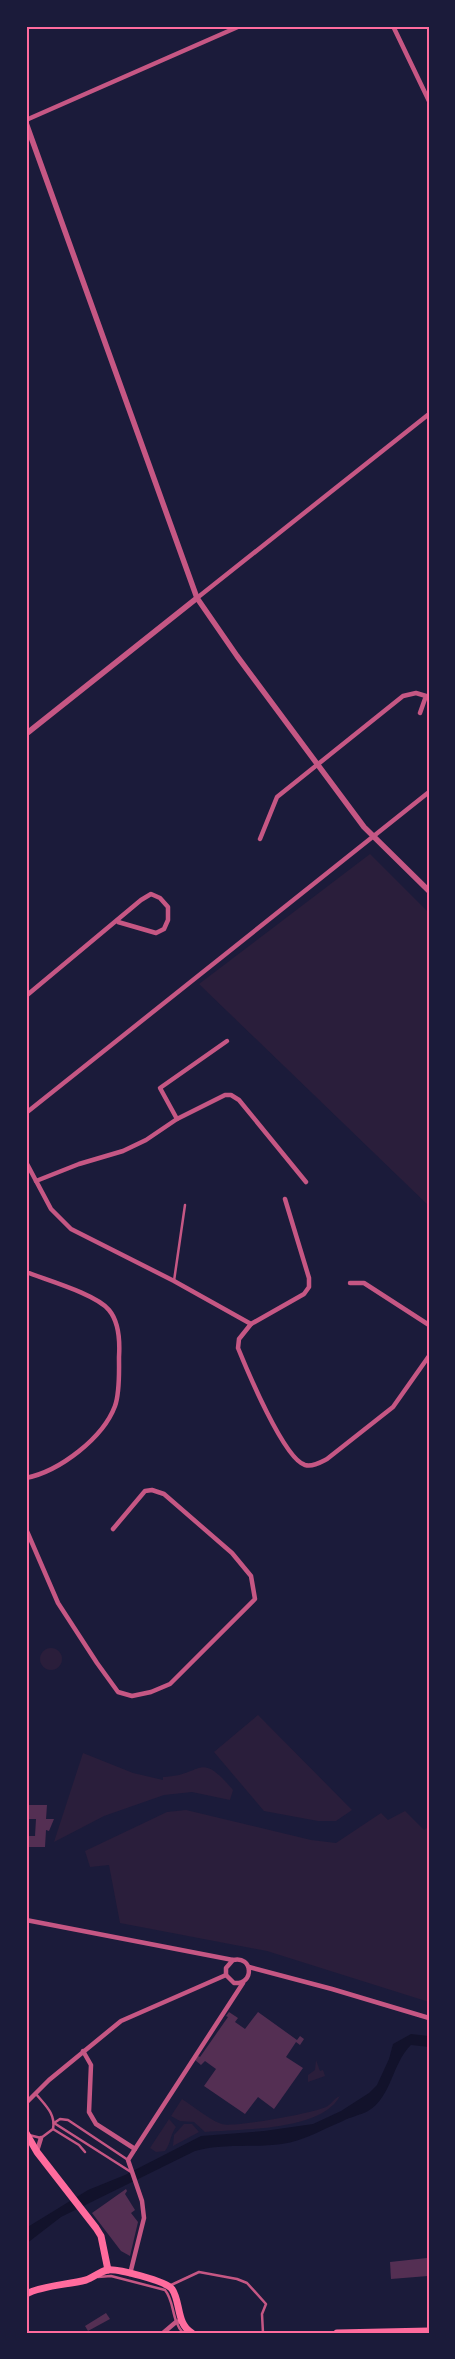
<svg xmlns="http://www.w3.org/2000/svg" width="455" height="2359" font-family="'Nunito Sans',sans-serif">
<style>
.green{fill:#2a1e3b}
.water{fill:#12122b}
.building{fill:#542f53}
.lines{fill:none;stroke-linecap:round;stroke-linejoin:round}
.service{stroke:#c65784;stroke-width:2.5}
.minor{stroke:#c65784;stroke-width:4.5}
.tertiary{stroke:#c65784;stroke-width:5.5}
.secondary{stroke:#ff6b9d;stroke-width:7}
.neatline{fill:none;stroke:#ff6b9d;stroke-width:2}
</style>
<rect width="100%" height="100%" fill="#1b1b3a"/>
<g class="green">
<polygon points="370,854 429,913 429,1206 199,984"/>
<circle cx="51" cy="1659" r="11"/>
<polygon points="258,1715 352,1810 336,1821 318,1821 264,1811 214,1752"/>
<path d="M83 1753 133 1773 163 1780V1777C204 1776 198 1749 233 1790L230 1800 192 1792 164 1795 104 1816 54 1842Z"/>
<polygon points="186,1810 311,1840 336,1843 381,1813 388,1820 405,1811 424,1830 429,1826 429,2002 267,1951 120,1923 109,1865 90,1867 85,1851 167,1812"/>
<polygon points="316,2060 320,2071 323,2070 325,2076 308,2082 308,2075 315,2070"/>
<path d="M340 2096C321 2131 242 2129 205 2132L194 2122 180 2121 171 2116 182 2099C193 2106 211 2121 222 2124 233 2128 314 2113 326 2107 332 2104 333 2099 340 2096Z"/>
<path d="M169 2119 176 2127C170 2135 171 2143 165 2151L156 2152 150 2148Z"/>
<polygon points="184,2124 192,2124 199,2132 173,2146 174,2135"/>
</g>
<path class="water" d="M411 2034 429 2036V2047L411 2045C392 2063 392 2097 368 2111 361 2115 350 2117 343 2121 323 2129 304 2141 282 2144 253 2148 223 2143 195 2151L61 2217 26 2244V2228L88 2190 125 2175 201 2136 264 2131 313 2124 341 2111 369 2093 377 2085 389 2059 393 2044Z"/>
<g class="building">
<polygon points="26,1805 47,1805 46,1819 54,1819 49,1831 46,1830 45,1847 26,1847 26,1836 35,1836 36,1819 26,1819"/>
<polygon points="229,2012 238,2018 235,2022 245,2029 258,2012 297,2040 300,2036 304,2039 300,2045 296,2042 286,2057 303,2068 274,2109 258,2097 245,2114 204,2086 216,2069 205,2061 201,2065 195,2060 198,2056 200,2057 228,2017 226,2016"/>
<polygon points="126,2189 127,2191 125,2194 135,2210 131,2213 138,2222 130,2256 121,2251 92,2213"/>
<polygon points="427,2258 429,2261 428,2276 391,2279 390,2262"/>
<polygon points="106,2313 110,2319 88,2331 85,2326"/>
</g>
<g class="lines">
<g class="service">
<polyline points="174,1281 185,1205"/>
<polyline points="54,2123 131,2172"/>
<polyline points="54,2123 60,2119 68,2120 128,2160"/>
<polyline points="53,2129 79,2145 85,2152"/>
<path d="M29 2135 41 2138 53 2129C56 2114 45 2105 36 2094"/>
<path d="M98 2277 111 2276 165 2290C175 2302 171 2320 183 2333"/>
<polyline points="169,2286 199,2272 237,2279 247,2283 266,2304 262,2314 263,2333"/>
</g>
<g class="minor">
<polyline points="393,26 429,101"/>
<polyline points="26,120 240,26"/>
<polyline points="197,598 429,414"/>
<polyline points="260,839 277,797 403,696 416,693 426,696 420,713"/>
<polyline points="26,996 141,900 151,894 160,898 168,907 168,920 164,929 156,933 118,922"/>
<polyline points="26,1113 429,792"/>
<polyline points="177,1119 160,1088 227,1041"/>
<polyline points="26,1162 51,1209 71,1229 174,1281 251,1324 304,1294 309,1287 309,1278 285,1199"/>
<polyline points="36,1181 79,1164 123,1151 146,1140 177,1119 225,1095 231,1095 239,1100 306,1182"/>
<path d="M26 1272C46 1280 96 1294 109 1310 119 1322 120 1341 119 1357 119 1372 120 1392 115 1406 103 1438 60 1471 26 1478"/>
<polyline points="350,1283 364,1283 429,1325"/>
<path d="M251 1324 239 1339 238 1348C247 1370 284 1459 305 1465 313 1467 321 1462 327 1459L393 1407 429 1356"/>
<polyline points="26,1529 58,1603 97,1663 118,1692 132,1696 151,1692 170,1684 255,1599 251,1576 232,1553 164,1494 152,1490 145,1491 113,1529"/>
<path d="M26 1920 233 1960C253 1955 255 1985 234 1983L226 1975V1968L233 1960"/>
<polyline points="249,1967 332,1989 429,2018"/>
<polyline points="83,2051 91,2065 89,2112 96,2124 135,2149 128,2160 142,2201 144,2218 130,2274"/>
<polyline points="26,2103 49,2080 121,2021 226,1975"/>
<polyline points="135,2149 243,1983"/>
<polyline points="37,2151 41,2138"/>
<polyline points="163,2333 176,2322 181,2321"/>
</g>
<g class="tertiary">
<polyline points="26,123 197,598 237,656 364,827 429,891"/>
<polyline points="26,734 197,598"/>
</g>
<g class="secondary">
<polyline points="26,2133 37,2152 96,2228 101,2236 108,2270"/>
<path d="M26 2294C44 2285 67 2285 86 2280 93 2278 99 2272 107 2270 116 2268 166 2281 172 2289 181 2302 176 2324 192 2333"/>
<polyline points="337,2333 429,2331"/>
</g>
</g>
<rect width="455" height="2359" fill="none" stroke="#1b1b3a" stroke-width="55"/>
<rect x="28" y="28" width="400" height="2304" class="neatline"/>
</svg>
